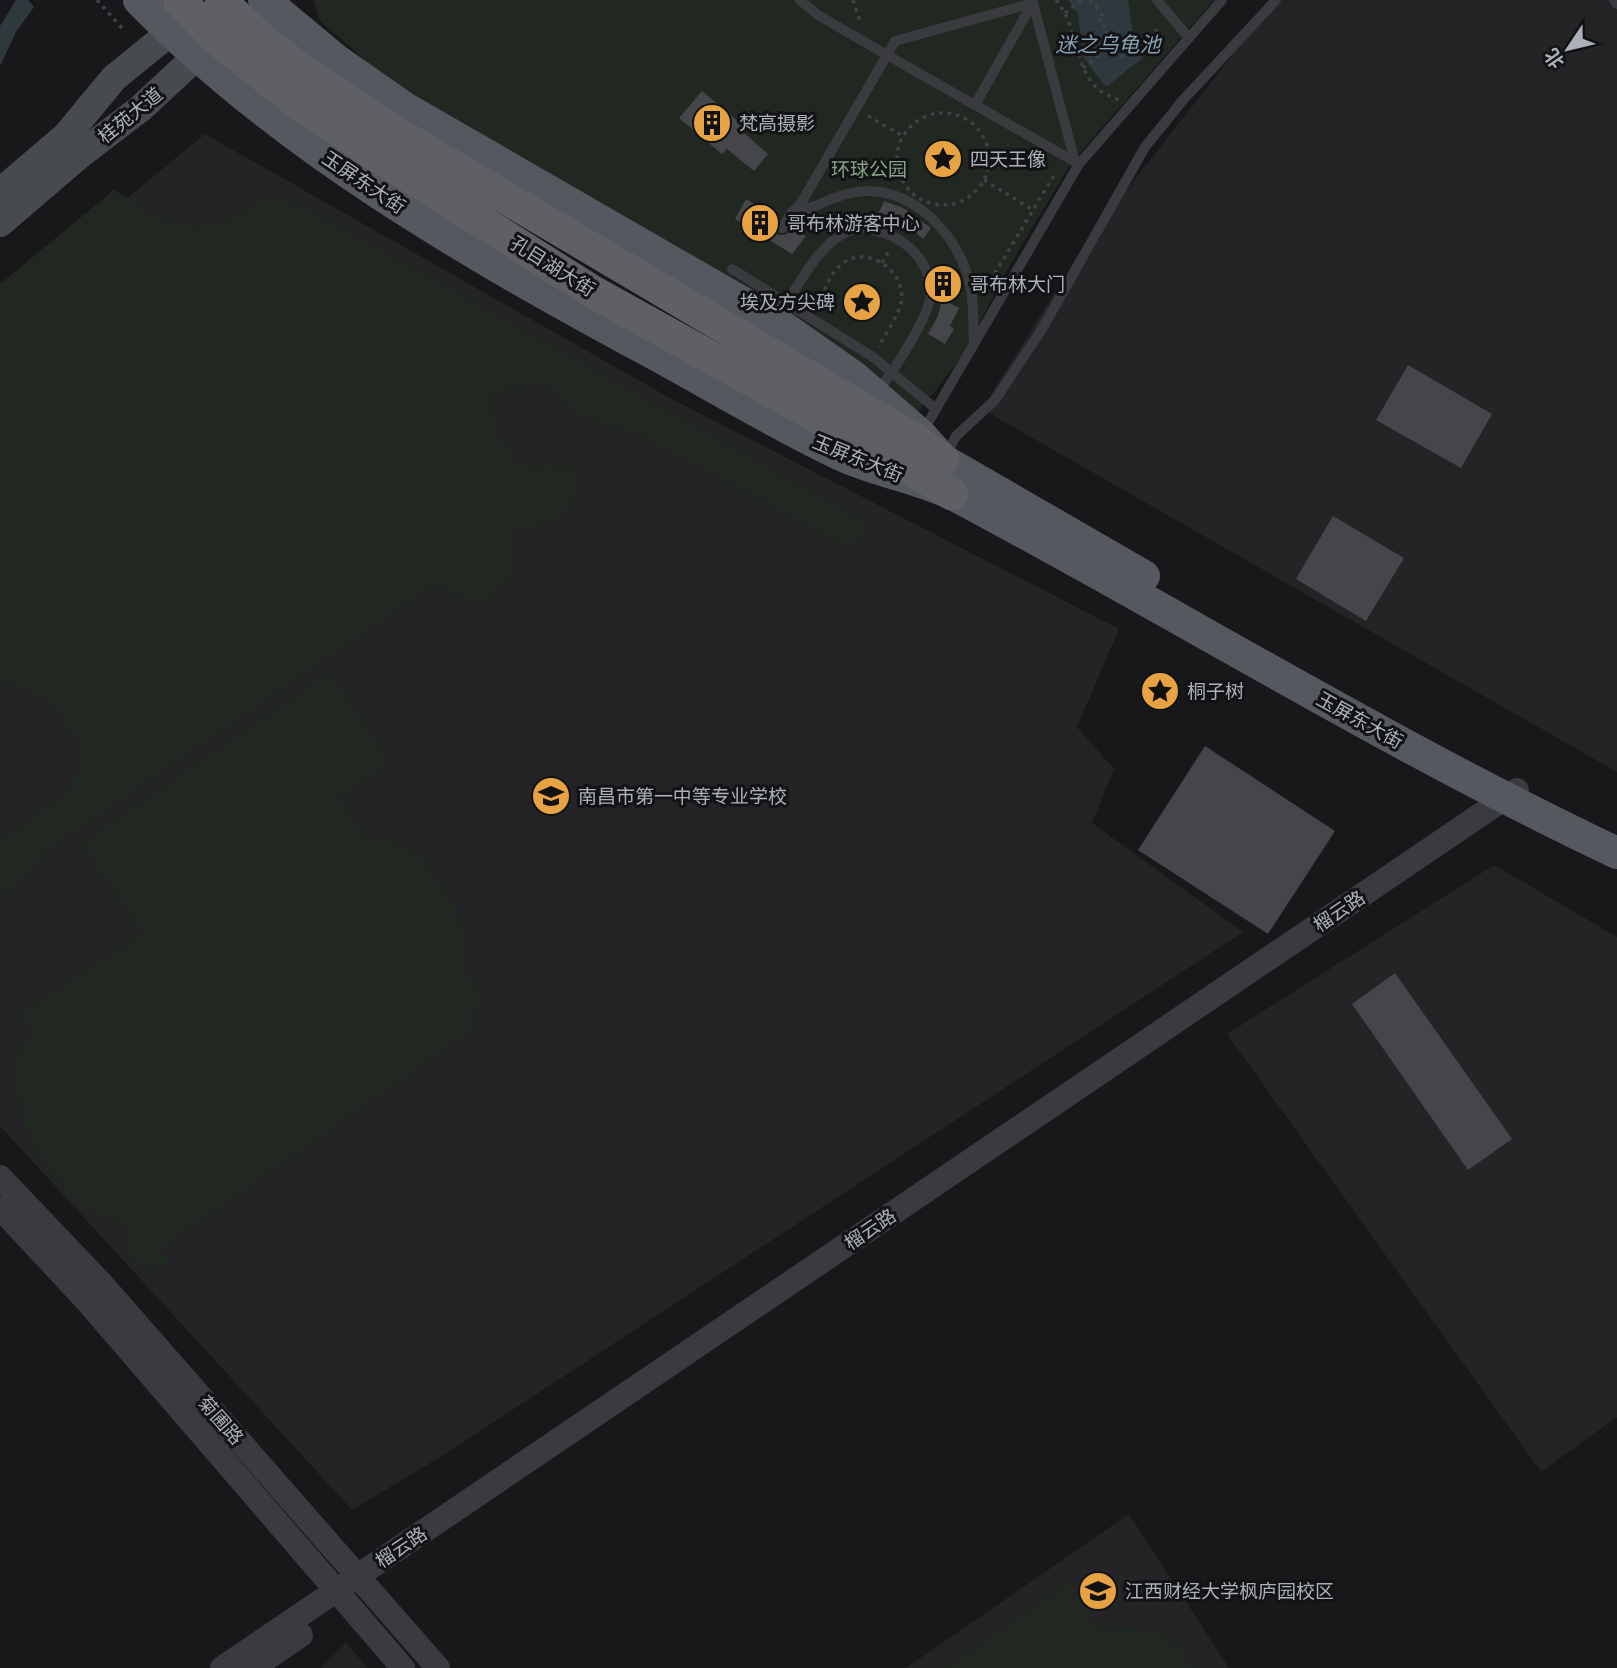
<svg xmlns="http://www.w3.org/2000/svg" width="1617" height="1668" font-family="Raleway,'Noto Sans SC',sans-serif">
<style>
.built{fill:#242427}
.green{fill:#202821}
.water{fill:#2f383d}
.building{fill:#45464a}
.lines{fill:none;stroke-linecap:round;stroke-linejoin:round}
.path{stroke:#3f4246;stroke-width:3.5;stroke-dasharray:3.5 5;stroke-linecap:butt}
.service{stroke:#393b3f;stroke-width:10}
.tertiary{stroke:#393b3f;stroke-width:24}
.secondary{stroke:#474a4f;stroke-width:28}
.primary{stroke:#55585e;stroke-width:32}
.trunk{stroke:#5e6066;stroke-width:33}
.labels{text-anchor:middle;stroke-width:6;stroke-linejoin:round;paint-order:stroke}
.street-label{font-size:19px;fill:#abb1b9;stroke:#131315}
.poi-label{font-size:19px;fill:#abb1b9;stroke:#131315;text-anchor:start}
.park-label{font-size:19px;fill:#84a383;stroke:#131315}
.water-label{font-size:21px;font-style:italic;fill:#85a0b1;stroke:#131315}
</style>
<rect width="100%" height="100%" fill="#18181a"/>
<g class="built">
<polygon points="1276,0 1617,0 1617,772 982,409 1090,236"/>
<polygon points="205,134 670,398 1119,629 1077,727 1114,769 1092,823 1243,932 442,1456 352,1510 0,1126 0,302"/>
<polygon points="1494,865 1617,937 1617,1417 1541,1472 1227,1034"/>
<polygon points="1129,1514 1229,1668 906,1668"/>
<polygon points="346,1643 368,1668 321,1668"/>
</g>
<g class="green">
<polygon points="314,0 1214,0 1072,162 1008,268 963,355 918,413 370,73 364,59 319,20"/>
<polygon points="114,190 158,217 193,226 232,218 262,199 297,202 869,523 851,549 632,432 579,417 543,383 493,393 496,433 521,465 577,466 583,489 558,522 513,531 515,577 481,606 434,586 47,852 23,881 0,897 0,840 72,787 79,745 49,701 0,680 0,284"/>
<polygon points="329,672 391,762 339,798 365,835 402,844 423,858 440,882 455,903 463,930 465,965 487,1003 471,1015 478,1027 164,1248 169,1264 158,1272 130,1260 127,1241 121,1224 95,1216 75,1200 47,1169 30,1144 16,1093 15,1058 30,1029 21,1013 142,933 80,843"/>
<polygon points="1069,1581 1096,1625 1161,1632 1186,1654 1195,1668 946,1668"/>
</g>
<g class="water">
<polygon points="16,0 28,0 34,7 16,32 0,66 0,26"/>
<polygon points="1068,0 1128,0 1134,41 1145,56 1106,87 1083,57 1078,14"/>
</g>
<g class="building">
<polygon points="702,91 745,127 742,131 768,154 754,171 727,149 722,154 679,118"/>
<polygon points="746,199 778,219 774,228 778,235 786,235 792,227 806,236 792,254 735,219"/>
<polygon points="884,201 903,208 931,228 923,239 905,224 878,214"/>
<polygon points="942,299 959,308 950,326 954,329 945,344 928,334 938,316"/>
<polygon points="1408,365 1492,414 1461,468 1376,420"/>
<polygon points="1333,516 1404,558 1366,621 1296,579"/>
<polygon points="1205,746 1335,831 1268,934 1138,850"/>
<polygon points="1395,973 1512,1139 1468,1170 1352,1004"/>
</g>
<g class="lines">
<g class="path">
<polyline points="97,0 122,28"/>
<polyline points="853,0 861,24"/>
<path d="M1056 0C1079 26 1072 65 1099 90 1104 94 1113 97 1119 100"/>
<polyline points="1090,0 1104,17 1099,21 1108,31 1103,36 1121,57 1162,27"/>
<polyline points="1095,6 1102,0"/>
<polyline points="1065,13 1082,0"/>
<polyline points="1083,68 1111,46"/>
<circle cx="943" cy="159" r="46"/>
<polyline points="868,116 903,136"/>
<polyline points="984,180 1033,210"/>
<polyline points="882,263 890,249"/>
<polyline points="986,288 1056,172"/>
<path d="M817 305C824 292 830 273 843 263 868 244 908 273 901 303 897 318 886 333 878 347"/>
</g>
<g class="service">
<polyline points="800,0 818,15 887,55 895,41 1033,3 1075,162"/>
<polyline points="1157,0 1189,38"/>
<polyline points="1614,0 1617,4"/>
<polyline points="975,105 1033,2"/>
<path d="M800 205 808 209C827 201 849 190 870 191 921 193 962 241 971 290 974 307 973 326 974 344"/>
<polyline points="782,228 792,212 800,205 887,55 1077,163"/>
<polyline points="732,269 873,357 936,409"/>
<path d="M777 320C795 291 823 231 861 228 866 227 872 230 877 231 888 233 901 240 910 248 922 259 933 278 931 295 927 321 893 371 877 393"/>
<polyline points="922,433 1079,164 1222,0"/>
<polyline points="945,457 956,436 995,400 1042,329 1145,147 1183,100 1276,0"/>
</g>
<g class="tertiary">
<polyline points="0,1177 101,1283 438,1668"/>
<polyline points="0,1208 85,1299 403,1668"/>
<polyline points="222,1668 1517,790"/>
<polyline points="253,1668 301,1635"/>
</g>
<g class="secondary">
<polyline points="0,192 66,136 114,78 189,17"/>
<polyline points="0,223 77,157 141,108 213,41"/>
</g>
<g class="primary">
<path d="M139 0C284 148 466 252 647 350 710 384 772 422 837 453 875 472 920 477 958 497 1178 614 1391 746 1617 853"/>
<polyline points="264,0 335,59 405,108 776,322 853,376 921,435 943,460 1144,576"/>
</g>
<g class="trunk">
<polyline points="179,0 217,39 299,104 384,160 593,292 903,464 952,494"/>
<path d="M221 0C271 54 336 94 398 134L917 441 943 460"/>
</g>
</g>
<defs>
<symbol id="building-disc" viewBox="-11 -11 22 22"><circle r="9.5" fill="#e7a243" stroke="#131315"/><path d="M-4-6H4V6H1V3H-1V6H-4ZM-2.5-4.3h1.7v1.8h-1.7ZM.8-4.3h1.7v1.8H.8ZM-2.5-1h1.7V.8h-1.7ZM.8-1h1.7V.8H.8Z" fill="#111"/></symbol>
<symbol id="sight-disc" viewBox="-11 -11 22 22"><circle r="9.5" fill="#e7a243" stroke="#131315"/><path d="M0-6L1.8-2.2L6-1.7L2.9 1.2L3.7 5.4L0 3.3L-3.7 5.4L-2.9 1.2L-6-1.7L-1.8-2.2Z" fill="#111"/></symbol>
<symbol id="school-disc" viewBox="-11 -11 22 22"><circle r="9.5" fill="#e7a243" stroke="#131315"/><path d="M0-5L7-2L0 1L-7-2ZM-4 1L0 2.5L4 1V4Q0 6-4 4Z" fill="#111"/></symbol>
<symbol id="university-disc" viewBox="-11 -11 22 22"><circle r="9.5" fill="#e7a243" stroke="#131315"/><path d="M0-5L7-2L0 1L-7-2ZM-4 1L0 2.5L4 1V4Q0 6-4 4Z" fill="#111"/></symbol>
</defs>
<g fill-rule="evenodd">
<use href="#building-disc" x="690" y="101" width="44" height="44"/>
<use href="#sight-disc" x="921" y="137" width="44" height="44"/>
<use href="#building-disc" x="738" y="201" width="44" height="44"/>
<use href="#building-disc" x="921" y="262" width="44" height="44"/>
<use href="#sight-disc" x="840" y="280" width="44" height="44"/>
<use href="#sight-disc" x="1138" y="669" width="44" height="44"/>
<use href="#school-disc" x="529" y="774" width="44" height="44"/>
<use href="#university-disc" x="1076" y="1569" width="44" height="44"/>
</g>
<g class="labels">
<g class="street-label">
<text transform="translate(130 115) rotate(-39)" y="7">桂苑大道</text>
<text transform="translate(364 182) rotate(34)" y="7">玉屏东大街</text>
<text transform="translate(553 266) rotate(32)" y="7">孔目湖大街</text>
<text transform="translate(858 458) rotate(22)" y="7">玉屏东大街</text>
<text transform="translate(1360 720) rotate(29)" y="7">玉屏东大街</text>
<text transform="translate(1339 911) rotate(-34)" y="7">榴云路</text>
<text transform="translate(870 1229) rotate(-34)" y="7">榴云路</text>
<text transform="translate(221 1420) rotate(49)" y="7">菊圃路</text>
<text transform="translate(401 1547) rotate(-34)" y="7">榴云路</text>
</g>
<g class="poi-label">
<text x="739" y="130">梵高摄影</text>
<text x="970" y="166">四天王像</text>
<text x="787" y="230">哥布林游客中心</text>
<text x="970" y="291">哥布林大门</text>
<text x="835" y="309" text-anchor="end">埃及方尖碑</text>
<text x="1187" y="698">桐子树</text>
<text x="578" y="803">南昌市第一中等专业学校</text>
<text x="1125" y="1598">江西财经大学枫庐园校区</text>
</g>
<g class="park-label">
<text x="869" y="176">环球公园</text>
</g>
<g class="water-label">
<text x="1108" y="52">迷之乌龟池</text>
</g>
</g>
<g transform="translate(1568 49) rotate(235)" stroke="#131315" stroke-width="5" paint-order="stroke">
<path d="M0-5L12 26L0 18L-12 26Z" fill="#abb1b9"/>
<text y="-10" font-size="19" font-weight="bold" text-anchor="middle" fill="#abb1b9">北</text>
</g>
</svg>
